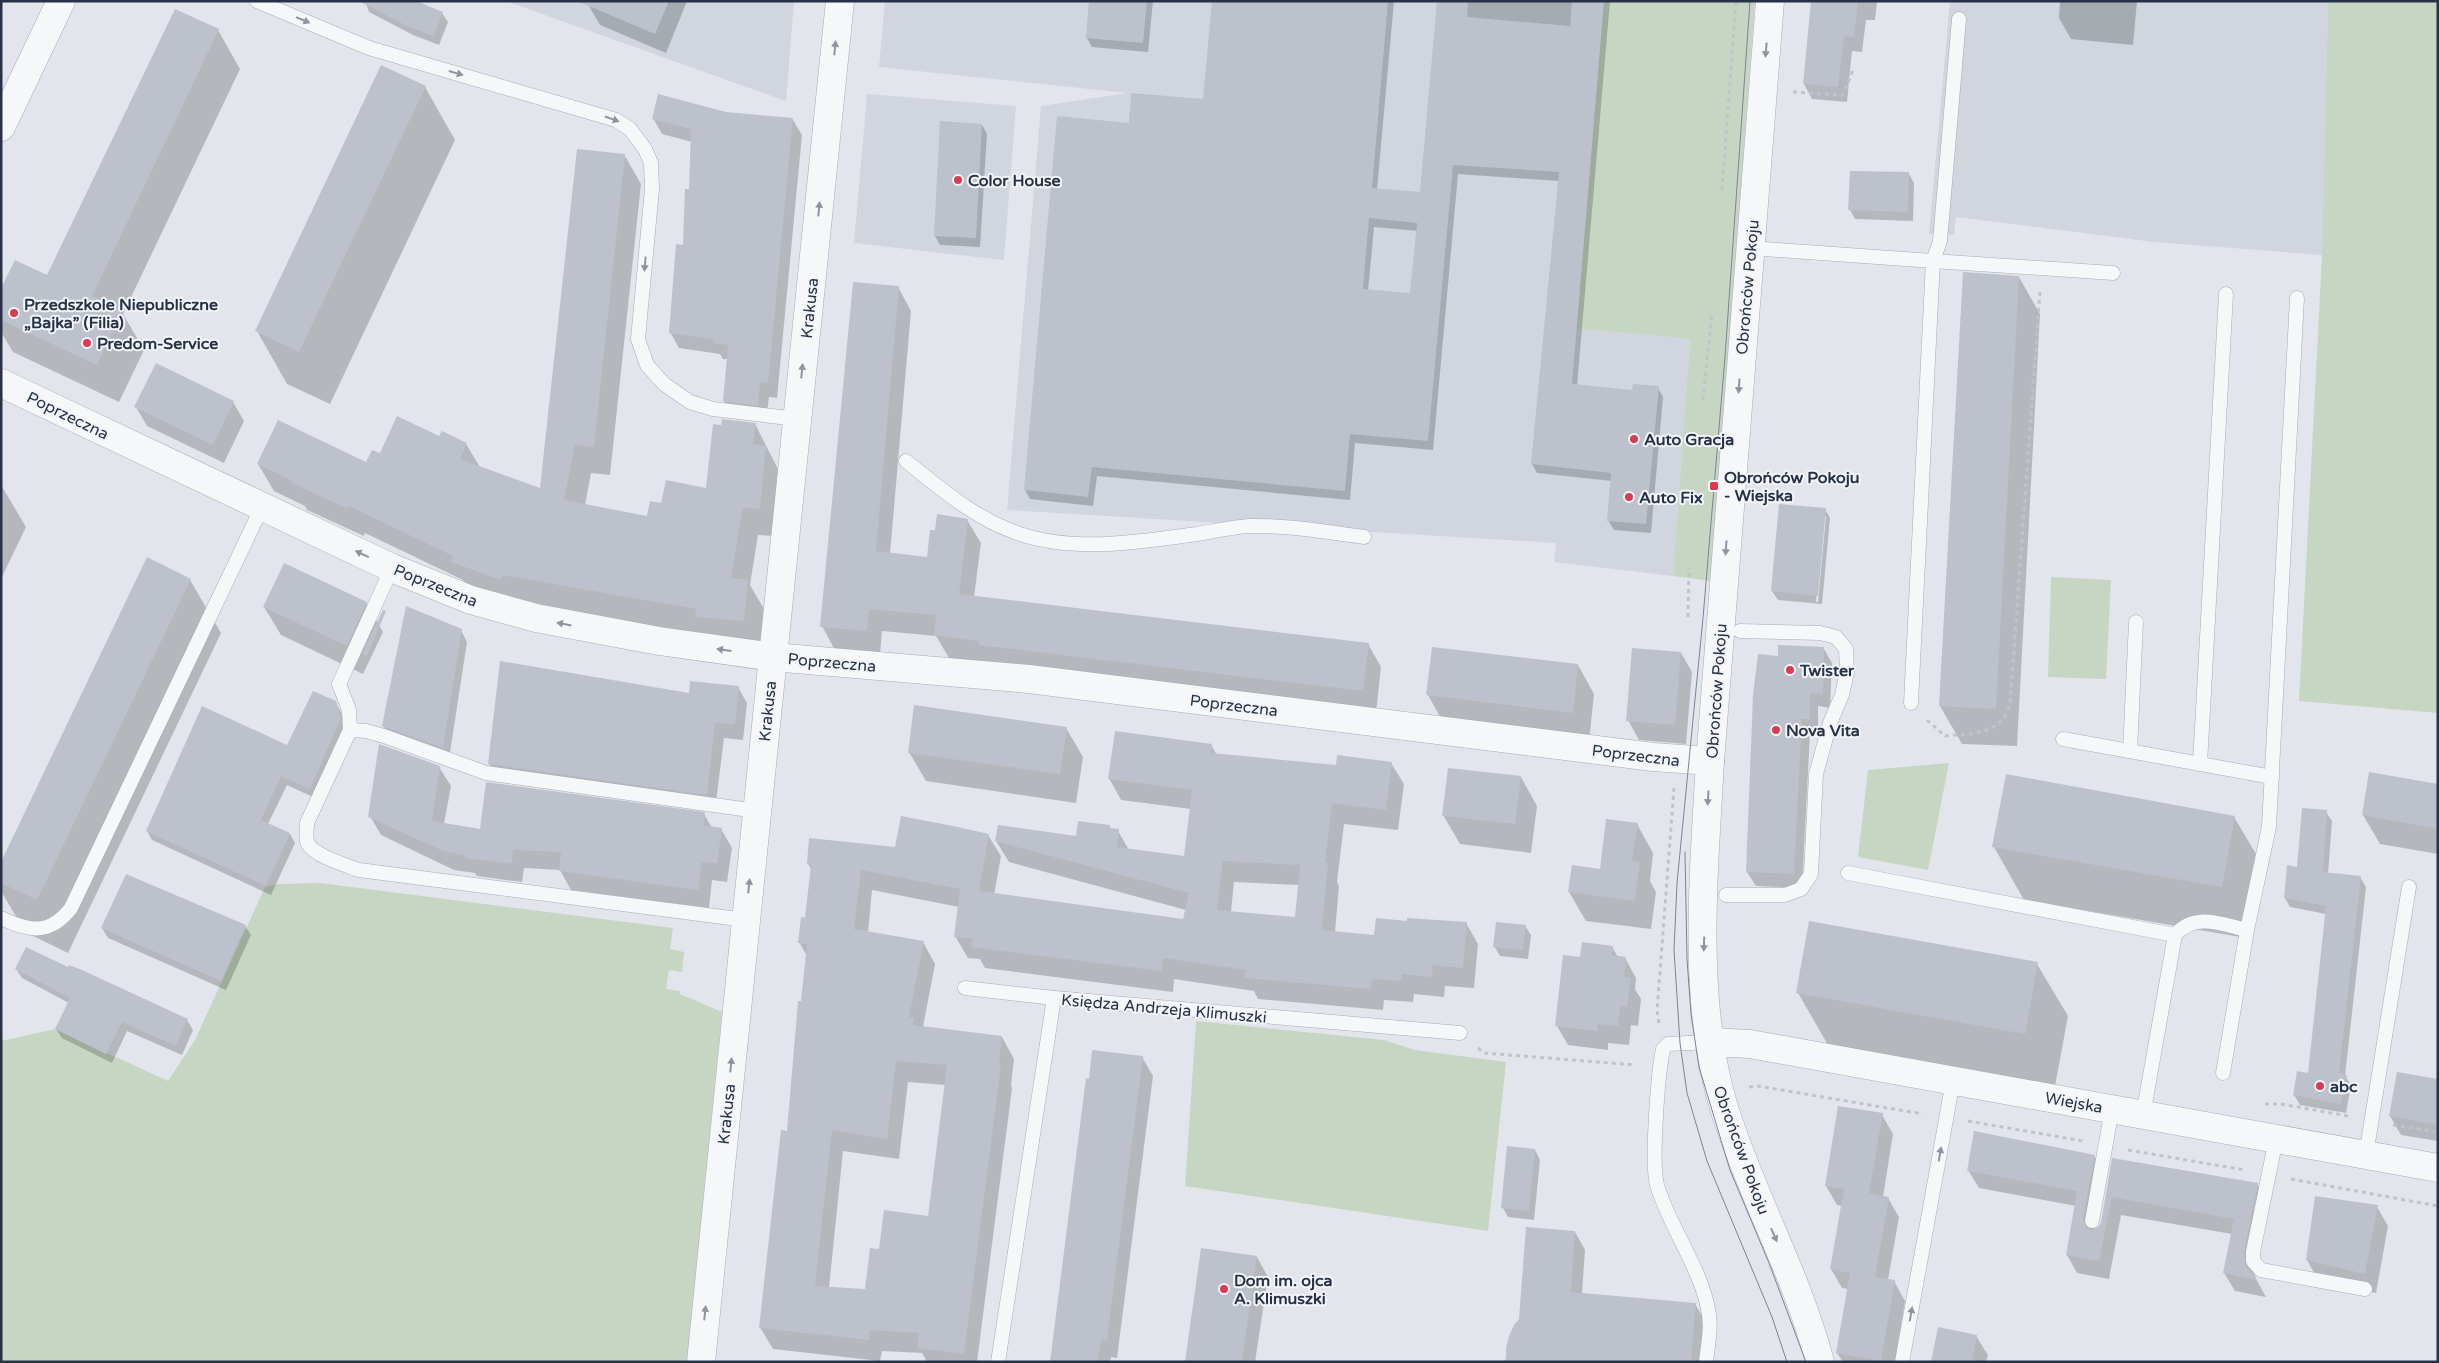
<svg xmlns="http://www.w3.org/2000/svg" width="2439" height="1363" font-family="'Varela Round',sans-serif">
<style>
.built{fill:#d0d5de}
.green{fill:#c7d6c2}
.shadow{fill:#0003;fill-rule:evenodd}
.building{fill:#bcc1cc;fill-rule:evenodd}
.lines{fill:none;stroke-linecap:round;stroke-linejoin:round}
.lane-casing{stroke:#a6acb7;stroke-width:15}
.street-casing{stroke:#a6acb7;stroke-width:29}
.path{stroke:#c0c4ca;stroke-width:3;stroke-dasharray:4 4;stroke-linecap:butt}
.lane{stroke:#f5f7f9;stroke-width:14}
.street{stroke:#f5f7f9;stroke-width:28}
.tram{stroke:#7a8497;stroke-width:1}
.oneway{fill:#8e94a0}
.poi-dot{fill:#db3d50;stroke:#f2f5f9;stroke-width:2}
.labels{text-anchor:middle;stroke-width:4;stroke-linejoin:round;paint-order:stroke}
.poi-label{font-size:16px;font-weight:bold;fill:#283246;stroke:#f2f5f9;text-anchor:start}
.street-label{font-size:16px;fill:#283246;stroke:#f2f5f9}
</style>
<rect width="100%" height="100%" fill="#e2e6ec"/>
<g class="built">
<polygon points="506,1 794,1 786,101"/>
<polygon points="885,1 1609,1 1581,328 1690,339 1673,576 1554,562 1556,543 1007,510 1041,106 1128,93 879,67"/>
<polygon points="1950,1 2328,1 2322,255 2154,242 1956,217 1954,235 1929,234"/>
<polygon points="867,94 1016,106 1004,260 854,243"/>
</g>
<g class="green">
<polygon points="1604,1 1755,1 1711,581 1673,576 1690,339 1577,328"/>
<polygon points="2328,1 2438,1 2438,713 2299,701 2322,255"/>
<polygon points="2051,577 2111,580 2106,679 2048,677"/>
<polygon points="1949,763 1928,870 1858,857 1868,770"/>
<polygon points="320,883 673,928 670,949 684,952 682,972 669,970 666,989 680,991 680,994 722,1012 687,1362 1,1362 1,1041 55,1029 168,1081 195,1040 265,887 278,884"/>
<polygon points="1196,1021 1384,1040 1415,1050 1506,1062 1488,1231 1185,1186"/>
</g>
<g class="shadow">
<polygon points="365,1 417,1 442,13 448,22 439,45 413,35 369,12"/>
<polygon points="590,1 687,1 666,53 600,25 589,6"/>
<polygon points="1090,1 1153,1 1148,52 1092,47 1087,38"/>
<path d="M1213 1H1394L1377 190 1421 194 1438 1H1610L1577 386 1633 391 1658 388 1663 397 1651 533 1614 530 1608 520 1612 481 1537 473 1532 464 1559 181 1458 174 1433 450 1355 443 1350 500 1097 476 1093 506 1030 499 1025 490 1130 124 1204 101ZM1374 227 1418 231 1412 294 1368 291Z"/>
<polygon points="1812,1 1877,1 1875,20 1866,20 1862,52 1852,51 1847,102 1812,99 1804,84"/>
<polygon points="2060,1 2137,1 2133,45 2071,39 2059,18"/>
<polygon points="218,30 240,69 123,314 144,350 119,402 13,352 1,332 1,291 48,277"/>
<polygon points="425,87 455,140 330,404 287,384 257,331"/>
<polygon points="726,114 793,120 802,135 777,398 769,397 766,421 734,417 724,401 728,359 723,359 720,354 679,348 670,332 685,246 690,190 692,142 662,134 653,118"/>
<polygon points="982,125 987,134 980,247 940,245 935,236"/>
<polygon points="625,156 641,184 610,475 591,473 585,505 648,517 662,504 707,489 755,424 781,475 776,536 758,535 750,585 764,609 760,649 519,602 469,590 463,580 365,533 364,536 307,510 305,506 274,491 258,464 367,464 381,455 440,438 466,444 480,467 542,490"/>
<polygon points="1909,174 1914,183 1913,221 1855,219 1850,210"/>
<polygon points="2019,277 2040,314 2017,746 1962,744 1940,706"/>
<polygon points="898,287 911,311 890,554 928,558 967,520 981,543 974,597 1368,644 1381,667 1376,713 949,658 936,636 882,631 880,654 835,650 822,626"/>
<polygon points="233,402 244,421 224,463 147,426 136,407"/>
<polygon points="1,485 26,527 1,579"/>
<path d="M1825 509 1830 518 1822 604 1778 600 1772 591ZM1824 516H1826L1818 602H1816Z"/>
<polygon points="190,580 221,633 68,953 25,932 1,891 1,865"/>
<polygon points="366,603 383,632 363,674 281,635 264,607"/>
<polygon points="461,630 467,642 449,759 390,738 383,726"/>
<polygon points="1824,649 1832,663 1830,708 1818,706 1818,733 1810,733 1802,888 1756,886 1747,872 1779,658"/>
<polygon points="1681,653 1692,672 1686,744 1639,740 1628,720"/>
<polygon points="1578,665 1594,694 1589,741 1444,724 1428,695"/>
<polygon points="738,687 747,703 743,740 724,738 715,810 498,780 489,764 690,694"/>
<polygon points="335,702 341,712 345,728 315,798 287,785 268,824 290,834 295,843 271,895 152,840 147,831 288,747"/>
<polygon points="1066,728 1083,757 1076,803 926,781 909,752"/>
<path d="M1211 745 1217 755 1337 767 1391 763 1404 784 1398 830 1344 824 1337 882 1339 886 1335 932 1375 936 1408 922 1466 923 1478 944 1474 988 1445 986 1444 997 1414 994 1413 1002 1384 1000 1383 1010 1258 999 1254 991 1174 979 1173 992 985 968 980 959 968 958 955 936 959 907 872 890 868 933 923 942 935 964 923 1027 1002 1037 1014 1059 1011 1085 1012 1088 977 1362H927L922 1353 882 1351 880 1361 773 1349 760 1327 788 1132 807 956 799 942 806 919 812 870 808 864 988 835 1001 856 994 895 1184 920 1186 910 1009 862 996 841 1077 837 1109 826 1111 830 1118 831 1129 850 1185 857 1191 809 1121 800 1109 778ZM1234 882 1299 885 1296 918 1231 912ZM908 1082 946 1085 929 1218 880 1250 866 1291 829 1288 843 1151 899 1159Z"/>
<polygon points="439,767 451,786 444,824 481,830 704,814 712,828 721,829 732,848 727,882 712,880 709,908 571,890 560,870 524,868 522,882 477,876 475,873 454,870 381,835 370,816"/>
<polygon points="1521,777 1537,806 1531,853 1460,844 1443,815"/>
<polygon points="2438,785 2438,854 2380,844 2363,815"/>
<polygon points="2326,812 2332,821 2328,874 2360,877 2366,887 2345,1076 2351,1085 2346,1113 2300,1105 2294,1095 2309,1074 2326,914 2290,907 2285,898"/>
<polygon points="2234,817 2265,869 2252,939 2024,900 1994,847"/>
<polygon points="1637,824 1653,853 1650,881 1656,892 1651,929 1586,921 1569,892 1601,870"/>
<polygon points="245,926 251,935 226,990 108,938 102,928"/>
<polygon points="1525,926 1531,935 1528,959 1500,956 1494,946"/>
<polygon points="1612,947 1618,957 1625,958 1636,978 1635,989 1641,999 1638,1026 1631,1025 1629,1045 1608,1043 1608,1050 1568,1045 1557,1026 1581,958"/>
<polygon points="2037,964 2068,1016 2055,1086 1828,1045 1798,993"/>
<polygon points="16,969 69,969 187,1020 193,1030 182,1055 127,1031 112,1063 62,1038 56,1029 69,1003 22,978"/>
<polygon points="1142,1057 1153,1076 1117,1358 1111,1357 1110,1362 1051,1362"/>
<polygon points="2438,1081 2438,1141 2401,1135 2390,1116"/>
<polygon points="1882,1115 1893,1134 1883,1197 1888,1198 1899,1217 1888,1280 1894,1281 1905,1301 1895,1362 1843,1362 1837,1353 1848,1289 1842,1288 1831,1269 1842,1206 1837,1205 1826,1186"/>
<polygon points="1535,1150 1540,1160 1534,1220 1508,1217 1503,1208"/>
<polygon points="2094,1156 2104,1174 2094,1230 2099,1228 2102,1223 2113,1159 2257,1184 2268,1202 2254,1271 2255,1277 2266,1297 2235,1291 2224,1273 2232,1234 2121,1215 2109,1279 2077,1273 2067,1255 2076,1206 1979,1188 1968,1170"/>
<polygon points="2316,1198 2377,1207 2388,1226 2376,1293 2318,1280 2307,1260"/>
<polygon points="1575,1232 1585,1250 1582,1294 1695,1304 1706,1322 1702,1362 1505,1362 1510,1336"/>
<polygon points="1257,1257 1268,1277 1255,1362 1186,1362"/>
<polygon points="1976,1336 1988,1355 1986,1362 1932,1362"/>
</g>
<g class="building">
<polygon points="359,1 415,1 443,12 434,36 407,26"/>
<polygon points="577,1 669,1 655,34"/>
<polygon points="1089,1 1147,1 1143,43 1086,38"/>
<path d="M1212 1H1388L1372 188 1420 192 1437 1H1468L1467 17 1570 26 1572 1H1604L1572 384 1632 390 1633 384 1659 386 1646 524 1607 521 1611 473 1531 464 1559 172 1453 165 1428 441 1350 434 1345 491 1092 467 1088 497 1024 490 1057 116 1129 123 1131 93 1203 99ZM1369 218 1417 223 1410 293 1363 289Z"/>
<polygon points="1811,1 1858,1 1854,37 1844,36 1838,87 1803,84"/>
<polygon points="175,9 219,29 92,296 122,310 97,365 1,320 1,288 15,260 47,275"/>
<polygon points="381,65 426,86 299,352 255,331"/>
<polygon points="658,94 726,112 793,118 768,383 760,382 758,406 723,401 728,345 713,343 713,339 669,333 676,244 683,245 685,189 689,189 691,129 652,119"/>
<polygon points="940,121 982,124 976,238 934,236"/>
<polygon points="577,149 625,154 594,447 575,445 564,500 647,516 650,501 661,503 666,480 706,488 713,424 721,425 722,419 756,423 753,444 766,446 760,509 743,507 731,578 748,580 744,621 695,617 696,609 503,575 501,580 451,562 453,556 349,506 348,509 290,482 291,480 257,464 278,420 366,462 372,450 380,453 397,416 439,436 442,431 467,443 460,459 540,488"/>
<polygon points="1850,171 1909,172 1908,212 1848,210"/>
<polygon points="1963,272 2019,276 1996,709 1939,706"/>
<polygon points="853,282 899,286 876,551 927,557 930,530 935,530 937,514 968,519 959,594 1369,643 1363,691 978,645 978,641 934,635 936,615 869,609 867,631 820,627"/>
<polygon points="156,363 234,401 213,445 134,407"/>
<polygon points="1779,504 1826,508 1818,596 1771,591"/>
<polygon points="147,557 191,579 37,900 1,883 1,862"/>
<polygon points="284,563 367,602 347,646 263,607"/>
<polygon points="406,606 462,629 443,748 382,726"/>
<polygon points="383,610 386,611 367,656 362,654"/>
<polygon points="1778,645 1824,647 1823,694 1810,693 1810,719 1802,719 1794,874 1746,872 1753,695 1758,654 1778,656"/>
<polygon points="1432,647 1578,664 1573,713 1426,695"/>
<polygon points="1632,648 1681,652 1675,725 1626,721"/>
<polygon points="500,661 689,693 690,681 739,686 735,724 715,723 707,795 488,764"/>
<polygon points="313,691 336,701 341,718 310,789 281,776 261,820 290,833 266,886 146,831 202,706 287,745"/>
<polygon points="914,705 1067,727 1060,774 908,753"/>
<path d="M1115 731 1212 744 1211 753 1336 765 1337 755 1392 762 1386 810 1332 803 1325 863H1328L1322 930 1374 935 1376 918 1407 921V918L1467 922 1463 968 1433 965 1432 977 1402 974 1401 981 1372 979 1371 989 1245 978 1246 970 1163 958 1161 971 971 947 972 939 954 937 960 889 861 870 854 929 924 941 909 1017 914 1018 913 1025 1002 1036 999 1065H1001L964 1354 917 1348 919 1333 870 1330 869 1340 759 1328 781 1130 787 1131 798 1001H801L807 944 798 943 801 917 805 918 811 865 807 864 809 838 895 847 901 816 953 826 989 834 979 891 1183 919 1189 893 995 841 998 825 1076 836 1078 821 1110 825V828L1119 829 1117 847 1184 856 1192 790 1108 779ZM1223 861 1300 865 1295 917 1217 910ZM896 1061 947 1065 928 1216 884 1210 879 1249 870 1248 865 1289 815 1286 832 1130 887 1139Z"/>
<polygon points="379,744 440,766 432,821 480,829 486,782 705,812 703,825 722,828 717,863 702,862 698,890 559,871 561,852 513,850 512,864 465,858 465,855 443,851 368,817"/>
<polygon points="1448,768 1521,776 1515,824 1442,816"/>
<polygon points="2369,772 2438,784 2438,829 2362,815"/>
<polygon points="2006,774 2235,816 2222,887 1992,847"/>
<polygon points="2302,808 2327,810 2323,872 2361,876 2339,1073 2347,1075 2341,1104 2293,1095 2297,1071 2308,1073 2326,906 2284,898 2287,865 2297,867"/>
<polygon points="1606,819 1638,823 1632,861 1640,862 1635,901 1568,892 1572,865 1600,869"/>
<polygon points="126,874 246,925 221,981 101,928"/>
<polygon points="1809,921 2038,962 2025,1034 1796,993"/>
<polygon points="1496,922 1526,925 1523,950 1493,947"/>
<polygon points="1582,942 1613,946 1612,955 1626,957 1624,977 1631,978 1627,1007 1620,1006 1618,1026 1598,1024 1597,1031 1555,1026 1563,955 1580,957"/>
<polygon points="26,947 68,967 69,965 82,970 188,1019 176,1046 122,1022 106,1054 55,1029 70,998 15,969"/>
<polygon points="1092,1050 1143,1056 1107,1340 1101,1339 1098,1362 1050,1362 1086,1078 1089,1079"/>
<polygon points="2397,1072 2438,1079 2438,1125 2389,1116"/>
<polygon points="1838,1106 1883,1113 1869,1193 1889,1197 1875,1277 1895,1280 1881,1361 1836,1353 1850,1273 1830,1269 1844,1189 1825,1186"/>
<polygon points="1974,1131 2095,1155 2083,1219 2086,1227 2091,1230 2098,1227 2101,1223 2112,1158 2258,1183 2244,1252 2246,1266 2256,1277 2256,1280 2223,1273 2234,1219 2112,1197 2099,1261 2066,1255 2077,1191 1967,1171"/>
<polygon points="1507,1146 1535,1149 1529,1211 1501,1208"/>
<polygon points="2315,1196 2378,1205 2365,1274 2306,1260"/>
<polygon points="1526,1227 1575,1231 1571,1292 1696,1303 1691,1362 1506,1362 1506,1348 1509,1336 1514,1325 1519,1319"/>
<polygon points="1201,1248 1257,1256 1242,1362 1185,1362"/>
<polygon points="1938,1327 1977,1335 1972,1362 1931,1362"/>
</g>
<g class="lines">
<defs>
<g id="lane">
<polyline points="257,1 369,48 616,120 630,129 645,149 651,163 652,189 638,339 647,365 664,384 690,402 713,409 797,419"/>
<polyline points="1959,19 1940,241 1933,261 2113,273"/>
<polyline points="1750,248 1933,261 1911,703"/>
<path d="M906 461C940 488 974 518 1017 533 1074 553 1139 542 1197 534 1215 531 1233 527 1250 526 1288 525 1326 532 1364 537"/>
<path d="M392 568 339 684 349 710 350 730 307 823C307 830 305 838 308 844 315 856 345 865 359 870L746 920"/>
<polyline points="350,730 366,731 384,736 486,773 757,811"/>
<polyline points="2063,739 2272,777"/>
<polyline points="2130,751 2136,622"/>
<polyline points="2200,764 2226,294"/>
<polyline points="1848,873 2175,935 2143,1115"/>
<polyline points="1726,895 1785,895 1801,889 1811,874 1816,774 1830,723 1842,695 1847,672 1846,649 1836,637 1820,633 1740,631"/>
<path d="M1 918C30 932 50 935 71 908L262 507"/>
<path d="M2175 935C2195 912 2221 924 2247 930"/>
<polyline points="965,988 1054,998"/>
<polyline points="2223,1073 2247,930 2269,827 2297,298"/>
<polyline points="2276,1139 2253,1252 2253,1261 2261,1270 2365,1289"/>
<polyline points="2366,1155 2409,887"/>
<polyline points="2092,1221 2112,1109"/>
<polyline points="998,1362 1054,998 1460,1033"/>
<path d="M1706 1362C1708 1344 1712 1326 1708 1309 1701 1269 1669 1226 1657 1185 1651 1163 1658 1073 1663 1049L1668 1044 1709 1042"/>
<polyline points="1902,1362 1953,1081"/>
</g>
<g id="street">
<path d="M1770 1 1710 761C1704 874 1691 1002 1725 1111 1752 1196 1797 1275 1820 1362"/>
<polyline points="1,127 61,1"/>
<polyline points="1,383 392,568 471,600 536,618 659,641 773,657 1029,679 1653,757 1710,761"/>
<polyline points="1709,1042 1750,1044 2438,1168"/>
<polyline points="701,1362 840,1"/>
</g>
</defs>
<use href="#lane" class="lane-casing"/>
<use href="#street" class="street-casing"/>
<g class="path">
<polyline points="1793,92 1843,95 1854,68"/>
<polyline points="1722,190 1736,1"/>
<polyline points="1703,400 1712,313"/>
<polyline points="1688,617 1689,568"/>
<path d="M1927 720 1945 736C1973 733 1999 736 2010 705L2040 291"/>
<polyline points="1659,1023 1657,1011 1674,788"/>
<polyline points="1478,1048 1484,1053 1636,1065"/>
<polyline points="1749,1087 1758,1086 1923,1114"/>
<polyline points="2265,1104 2281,1104 2348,1116"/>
<polyline points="1968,1121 2083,1141"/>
<polyline points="2393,1125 2438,1132"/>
<polyline points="2128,1150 2245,1170"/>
<polyline points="2291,1179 2438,1206"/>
</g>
<use href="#lane" class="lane"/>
<use href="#street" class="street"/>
<g class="tram">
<polyline points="1750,1 1725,357 1703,618 1677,883 1674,950 1680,1043 1687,1093 1707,1161 1772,1317 1787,1362"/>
<polyline points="1685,852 1687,959 1691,1014 1699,1067 1730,1170 1769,1263 1806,1362"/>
</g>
</g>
<defs><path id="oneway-solid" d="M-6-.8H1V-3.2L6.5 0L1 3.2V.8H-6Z" transform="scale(1.25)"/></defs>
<g class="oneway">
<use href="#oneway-solid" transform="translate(303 20) rotate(23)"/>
<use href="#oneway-solid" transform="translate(835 48) rotate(-84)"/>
<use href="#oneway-solid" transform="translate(1766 50) rotate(95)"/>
<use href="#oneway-solid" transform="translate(456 73) rotate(16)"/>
<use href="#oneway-solid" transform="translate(612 119) rotate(19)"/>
<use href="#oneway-solid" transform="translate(819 209) rotate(-84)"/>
<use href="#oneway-solid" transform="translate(645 264) rotate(95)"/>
<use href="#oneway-solid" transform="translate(802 371) rotate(-84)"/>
<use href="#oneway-solid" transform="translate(1739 386) rotate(94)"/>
<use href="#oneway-solid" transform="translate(1726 548) rotate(94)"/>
<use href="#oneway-solid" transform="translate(362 554) rotate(-155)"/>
<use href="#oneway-solid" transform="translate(564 624) rotate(-169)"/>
<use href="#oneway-solid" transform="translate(724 650) rotate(-172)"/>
<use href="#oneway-solid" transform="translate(1708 798) rotate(94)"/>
<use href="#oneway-solid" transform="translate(749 886) rotate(-84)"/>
<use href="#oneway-solid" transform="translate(1704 944) rotate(92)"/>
<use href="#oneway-solid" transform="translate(731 1065) rotate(-84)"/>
<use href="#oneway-solid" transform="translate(1940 1154) rotate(-80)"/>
<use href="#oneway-solid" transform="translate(1774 1235) rotate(66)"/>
<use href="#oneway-solid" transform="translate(705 1313) rotate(-84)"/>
<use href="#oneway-solid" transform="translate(1911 1314) rotate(-80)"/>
</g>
<g class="poi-dot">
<circle cx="958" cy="180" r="5"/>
<circle cx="14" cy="313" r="5"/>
<circle cx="87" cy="343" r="5"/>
<circle cx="1634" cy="439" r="5"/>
<rect x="1709" y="481" width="10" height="10" rx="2.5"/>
<circle cx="1629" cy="497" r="5"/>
<circle cx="1790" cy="670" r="5"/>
<circle cx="1776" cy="730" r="5"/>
<circle cx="2320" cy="1086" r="5"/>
<circle cx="1224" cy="1289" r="5"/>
</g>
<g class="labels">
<g class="poi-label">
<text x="968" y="186">Color House</text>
<text x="24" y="310">Przedszkole Niepubliczne<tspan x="24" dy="18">„Bajka” (Filia)</tspan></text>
<text x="97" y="349">Predom-Service</text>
<text x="1644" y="445">Auto Gracja</text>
<text x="1724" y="483">Obrońców Pokoju<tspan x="1724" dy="18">- Wiejska</tspan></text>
<text x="1639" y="503">Auto Fix</text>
<text x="1800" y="676">Twister</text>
<text x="1786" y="736">Nova Vita</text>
<text x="2330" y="1092">abc</text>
<text x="1234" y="1286">Dom im. ojca<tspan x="1234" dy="18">A. Klimuszki</tspan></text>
</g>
<g class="street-label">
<text transform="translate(1747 287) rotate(-85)" y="6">Obrońców Pokoju</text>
<text transform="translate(809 308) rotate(-84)" y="6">Krakusa</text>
<text transform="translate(68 415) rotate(26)" y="6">Poprzeczna</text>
<text transform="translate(436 585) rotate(22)" y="6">Poprzeczna</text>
<text transform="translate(832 662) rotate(5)" y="6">Poprzeczna</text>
<text transform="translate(1716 691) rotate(-86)" y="6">Obrońców Pokoju</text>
<text transform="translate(1234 705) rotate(7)" y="6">Poprzeczna</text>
<text transform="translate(767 711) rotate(-84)" y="6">Krakusa</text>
<text transform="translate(1636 755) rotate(7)" y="6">Poprzeczna</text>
<text transform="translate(1164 1008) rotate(5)" y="6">Księdza Andrzeja Klimuszki</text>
<text transform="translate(2074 1102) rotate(10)" y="6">Wiejska</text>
<text transform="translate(726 1114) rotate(-84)" y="6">Krakusa</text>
<text transform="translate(1742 1150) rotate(70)" y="6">Obrońców Pokoju</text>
</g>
</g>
<rect width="2439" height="1363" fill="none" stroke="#283246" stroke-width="5"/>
</svg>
